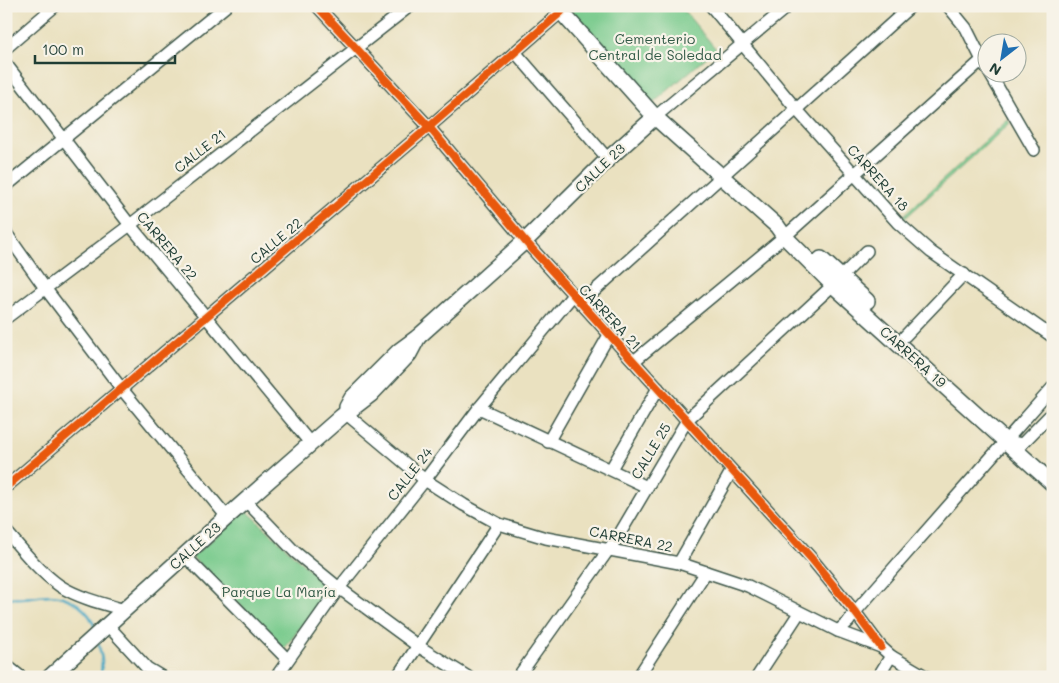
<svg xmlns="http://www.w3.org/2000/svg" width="1059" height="683" font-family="Mali,sans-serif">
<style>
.green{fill:#78ca8c;stroke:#4c8460}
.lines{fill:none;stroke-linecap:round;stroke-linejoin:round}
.stream{stroke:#45a8c5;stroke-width:2.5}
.street-casing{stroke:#3d5649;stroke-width:14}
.secondary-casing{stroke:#3d5649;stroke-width:18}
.street{stroke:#fff;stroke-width:11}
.secondary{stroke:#fff;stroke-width:15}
.cycleway-casing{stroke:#f7f3e8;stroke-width:11}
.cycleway{stroke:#e8590c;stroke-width:8}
.labels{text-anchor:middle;stroke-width:4.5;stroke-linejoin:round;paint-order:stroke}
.park-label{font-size:14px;fill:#315946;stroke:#f7f3e8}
.street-label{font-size:14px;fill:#1f3d34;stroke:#f7f3e8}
</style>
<rect width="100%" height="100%" fill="#f7f3e8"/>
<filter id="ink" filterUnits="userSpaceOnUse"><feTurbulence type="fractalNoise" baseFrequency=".02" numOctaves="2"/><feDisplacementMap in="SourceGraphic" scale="10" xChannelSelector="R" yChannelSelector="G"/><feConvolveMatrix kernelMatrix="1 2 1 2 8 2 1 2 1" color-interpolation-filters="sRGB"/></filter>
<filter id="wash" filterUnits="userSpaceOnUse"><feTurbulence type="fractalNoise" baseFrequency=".0096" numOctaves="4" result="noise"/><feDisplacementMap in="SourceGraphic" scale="20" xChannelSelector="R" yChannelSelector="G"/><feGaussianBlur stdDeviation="1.12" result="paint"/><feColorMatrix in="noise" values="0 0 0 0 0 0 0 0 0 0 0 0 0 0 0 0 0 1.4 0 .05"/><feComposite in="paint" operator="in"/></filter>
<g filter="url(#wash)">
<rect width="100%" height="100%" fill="#eae1c0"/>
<g class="green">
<polygon points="567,6 680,6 716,49 651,105"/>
<polygon points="1008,120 1010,123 903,220 901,218"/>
<polygon points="246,510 330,589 284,649 192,557"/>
</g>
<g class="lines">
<g class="stream">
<path d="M6 597C23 601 34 595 50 595 69 595 91 610 95 629"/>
<polyline points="98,641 102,660 101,677"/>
</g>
</g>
</g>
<g filter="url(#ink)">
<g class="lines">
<defs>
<g id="street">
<polyline points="317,6 429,127 525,241 811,558 855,612 881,647"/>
<polyline points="711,6 797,110 898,223 931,252 1053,337"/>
<polyline points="948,6 966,28 985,66"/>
<polyline points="6,48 55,6"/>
<polyline points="515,52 608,159"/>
<polyline points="6,64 130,225 311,444"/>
<polyline points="989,72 1034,150"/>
<polyline points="655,117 788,6"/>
<polyline points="6,186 226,6"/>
<polyline points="6,233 45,288 121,388 227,517"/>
<polyline points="581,303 911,6"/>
<polyline points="6,318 130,225 410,6"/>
<polyline points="905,336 964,274"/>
<polyline points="634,361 791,231 982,60"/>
<polyline points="479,408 647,487"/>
<polyline points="344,412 425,480 464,505 499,524 546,538 679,563 748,586 838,631 881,647 891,656 927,677"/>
<polyline points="1004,440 1022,444 1053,412"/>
<polyline points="548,442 609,335"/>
<polyline points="611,469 658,388"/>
<polyline points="6,487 429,127 561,12"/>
<polyline points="246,501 295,552 339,588 418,646 468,677"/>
<path d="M6 531C23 551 39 571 60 586 79 598 104 604 125 610"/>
<polyline points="185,556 287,659"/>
<polyline points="679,563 731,472"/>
<polyline points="113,631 147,668 162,677"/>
<polyline points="838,631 848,622 855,612 1053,387"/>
<polyline points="6,665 21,677"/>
<polyline points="276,677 339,588 425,480 479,408 573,295"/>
<polyline points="397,677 499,524"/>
<polyline points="518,677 619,535 687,420 833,285 867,251"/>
<polyline points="638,677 706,572"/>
<polyline points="757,677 799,613"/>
<polyline points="878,677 891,656"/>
</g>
<g id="secondary">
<polyline points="556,6 655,117 777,226 784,236 833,285 1053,484"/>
<polyline points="821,259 867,301"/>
<polyline points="347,407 352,398 399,351 418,337 525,241 608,159 655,117"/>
<polyline points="50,677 227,517 341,417 371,394 409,354 418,337"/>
</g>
</defs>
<use href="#street" class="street-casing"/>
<use href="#secondary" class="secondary-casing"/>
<use href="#street" class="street"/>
<use href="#secondary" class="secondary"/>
<defs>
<g id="cycleway">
<polyline points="317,6 429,127 525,241 811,558 855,612 881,647"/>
<polyline points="6,487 429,127 561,12"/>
</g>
</defs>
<use href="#cycleway" class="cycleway-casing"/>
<use href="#cycleway" class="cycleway"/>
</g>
</g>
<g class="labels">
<g class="park-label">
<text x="655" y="44">Cementerio<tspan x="655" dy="16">Central de Soledad</tspan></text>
<text x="279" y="597">Parque La María</text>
</g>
<g class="street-label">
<text transform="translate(200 151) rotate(-38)" y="5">CALLE 21</text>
<text transform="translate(600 168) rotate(-44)" y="5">CALLE 23</text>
<text transform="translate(878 178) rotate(48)" y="5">CARRERA 18</text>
<text transform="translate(276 241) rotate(-40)" y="5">CALLE 22</text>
<text transform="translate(167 246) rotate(50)" y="5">CARRERA 22</text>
<text transform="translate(610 317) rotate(47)" y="5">CARRERA 21</text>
<text transform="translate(913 357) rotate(42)" y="5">CARRERA 19</text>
<text transform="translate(651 451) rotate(-59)" y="5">CALLE 25</text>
<text transform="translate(410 474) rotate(-52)" y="5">CALLE 24</text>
<text transform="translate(631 539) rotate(11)" y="5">CARRERA 22</text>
<text transform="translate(195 546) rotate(-42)" y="5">CALLE 23</text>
</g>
</g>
<rect width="1059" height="683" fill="none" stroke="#f7f3e8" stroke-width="25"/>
<g transform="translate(1002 58) rotate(211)"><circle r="24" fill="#f7f3e8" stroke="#a1aaa0"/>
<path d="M0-4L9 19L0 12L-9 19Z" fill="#1f6fb2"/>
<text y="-8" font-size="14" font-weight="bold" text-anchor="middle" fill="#1f3d34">N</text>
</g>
<path d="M35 55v8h140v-8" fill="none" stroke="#1f3d34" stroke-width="2.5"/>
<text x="42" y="55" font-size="15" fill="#1f3d34" stroke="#f7f3e8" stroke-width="4" paint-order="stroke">100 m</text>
</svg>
